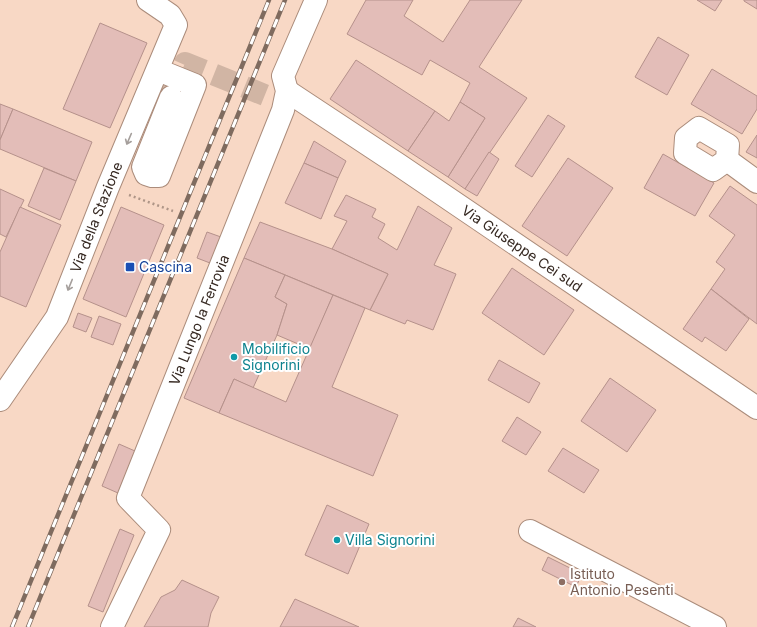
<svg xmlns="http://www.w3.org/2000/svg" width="757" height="627" font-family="Inter,sans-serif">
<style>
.building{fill:#e3bdb8;stroke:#b5918b}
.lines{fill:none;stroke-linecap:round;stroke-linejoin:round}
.minor-tunnel{stroke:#d1b5a4;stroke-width:22;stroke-dasharray:22 11;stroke-linecap:butt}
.minor-casing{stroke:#ab8c7b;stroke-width:24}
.path{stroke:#ae9587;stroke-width:2.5;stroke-dasharray:2 3;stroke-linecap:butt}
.minor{stroke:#fff;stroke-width:22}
.rail-casing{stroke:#7f6b5f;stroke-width:4.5}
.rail{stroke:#fff;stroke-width:3;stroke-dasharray:9;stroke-linecap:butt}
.oneway{stroke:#a59f9c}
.transit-dot{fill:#1a4fb4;stroke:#fff;stroke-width:1.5}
.culture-dot{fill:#0f9aa8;stroke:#fff;stroke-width:1.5}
.education-dot{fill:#8d6e63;stroke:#fff;stroke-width:1.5}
.labels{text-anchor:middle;stroke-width:4;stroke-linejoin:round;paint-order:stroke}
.street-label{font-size:14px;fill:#362922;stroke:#fff}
.transit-label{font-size:14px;fill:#164399;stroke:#fff;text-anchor:start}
.culture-label{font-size:14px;fill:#0d838f;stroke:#fff;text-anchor:start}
.education-label{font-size:14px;fill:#785e54;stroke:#fff;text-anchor:start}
</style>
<rect width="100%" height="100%" fill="#f8d8c5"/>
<g class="building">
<polygon points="366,0 413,0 404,16 443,42 470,0 522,0 479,67 527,98 465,189 448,177 485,118 460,102 470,83 430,60 422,75 347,34"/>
<polygon points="697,0 722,0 715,11"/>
<polygon points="744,0 757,0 757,9 744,1"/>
<polygon points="100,23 147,43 110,128 63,109"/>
<polygon points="658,37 689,55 667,95 635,77"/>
<polygon points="356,60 435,111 408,151 330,99"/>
<polygon points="712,69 757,96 757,109 742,134 691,104"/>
<polygon points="460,102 485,118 448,177 408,151 435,111 449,121"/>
<polygon points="0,104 13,109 0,140"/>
<polygon points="13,109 92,142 76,181 0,149 0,140"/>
<polygon points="548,115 565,126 532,177 515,166"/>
<polygon points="757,135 757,158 746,152"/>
<polygon points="314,141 346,161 338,178 304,163"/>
<polygon points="489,152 499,159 477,196 465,189"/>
<polygon points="663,154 714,183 695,216 644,188"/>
<polygon points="568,158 613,188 567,256 522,226"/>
<polygon points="304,163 338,178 321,219 285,203"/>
<polygon points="44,168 76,181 60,220 28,206"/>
<polygon points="730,186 757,205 757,324 711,289 725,269 716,262 735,235 709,216"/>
<polygon points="0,189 24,200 6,237 0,234"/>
<polygon points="346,195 376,209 372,217 385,224 378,238 397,250 418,206 452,228 434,265 456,274 433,330 407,320 405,324 370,310 388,274 332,249 347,221 334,216"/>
<polygon points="20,207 61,225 26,307 0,296 0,252"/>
<polygon points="121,207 164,225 126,317 83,299"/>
<polygon points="260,222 332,249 388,274 370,310 244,258"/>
<polygon points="207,232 221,237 210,263 197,258"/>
<polygon points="244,258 285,275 275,297 287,304 277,335 253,388 234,379 219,413 184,398"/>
<polygon points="512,268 574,310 544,355 482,313"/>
<polygon points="285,275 333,295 310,349 277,335 287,304 275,297"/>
<polygon points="711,289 749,319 726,351 705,337 702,342 683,329"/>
<polygon points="333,295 365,308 332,387 398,415 373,476 219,413 234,379 286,402"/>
<polygon points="78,313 92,318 86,332 73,327"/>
<polygon points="99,316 121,324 113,345 91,337"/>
<polygon points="499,360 540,383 529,403 488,380"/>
<polygon points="610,378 656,410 627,452 581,421"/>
<polygon points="517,417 541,432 526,455 502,441"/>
<polygon points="119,444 135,451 118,493 102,486"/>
<polygon points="563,448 599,470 584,493 548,471"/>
<polygon points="327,505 369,524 348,574 305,555"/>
<polygon points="120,529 134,535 103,612 88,606"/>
<polygon points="548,557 582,574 576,587 542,570"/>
<polygon points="182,580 219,597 211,613 208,627 144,627 161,597 175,590"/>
<polygon points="295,599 359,627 280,627"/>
<polygon points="518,618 536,627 513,627"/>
</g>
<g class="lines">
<polyline class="minor-tunnel" points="171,95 185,63 302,110"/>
<defs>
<g id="minor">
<polyline points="158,70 195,85 159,176 152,176 146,174 143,167 171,97"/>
<path id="s1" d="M287 91 399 165 757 408"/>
<polygon points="699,128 728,145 727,160 713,170 685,153 686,138"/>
<polyline points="727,160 757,182"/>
<path id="s2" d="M0 400 57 317 108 187 176 25 170 15 148 0"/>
<polyline points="530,531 715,627"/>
<path id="s3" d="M112 627 159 530 128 498 283 110 287 91 283 76 316 0"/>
</g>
</defs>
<use href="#minor" class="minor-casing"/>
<polyline class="path" points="129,195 173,211"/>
<use href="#minor" class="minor"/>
<defs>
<g id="rail">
<polyline points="12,627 269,0"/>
<polyline points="28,627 285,0"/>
</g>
</defs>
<use href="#rail" class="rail-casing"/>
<use href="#rail" class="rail"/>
</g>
<defs><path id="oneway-shaft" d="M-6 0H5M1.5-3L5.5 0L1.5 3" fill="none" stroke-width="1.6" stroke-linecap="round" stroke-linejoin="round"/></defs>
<g class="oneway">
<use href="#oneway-shaft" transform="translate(129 139) rotate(113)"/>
<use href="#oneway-shaft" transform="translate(70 285) rotate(112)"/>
</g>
<rect class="transit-dot" x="125" y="262" width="10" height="10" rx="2"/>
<g class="culture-dot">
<circle cx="234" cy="357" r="4"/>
<circle cx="337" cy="540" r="4"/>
</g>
<circle class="education-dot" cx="562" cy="582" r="4"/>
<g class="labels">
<g class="street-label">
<text dy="5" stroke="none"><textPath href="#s2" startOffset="208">Via della Stazione</textPath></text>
<text dy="5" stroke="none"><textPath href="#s1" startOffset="283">Via Giuseppe Cei sud</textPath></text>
<text dy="5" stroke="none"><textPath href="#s3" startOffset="344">Via Lungo la Ferrovia</textPath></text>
</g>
<g class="transit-label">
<text x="139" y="272">Cascina</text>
</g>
<g class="culture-label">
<text x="242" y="354">Mobilificio<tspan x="242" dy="16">Signorini</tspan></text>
<text x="345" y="545">Villa Signorini</text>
</g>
<g class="education-label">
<text x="570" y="579">Istituto<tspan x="570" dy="16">Antonio Pesenti</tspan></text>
</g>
</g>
</svg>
